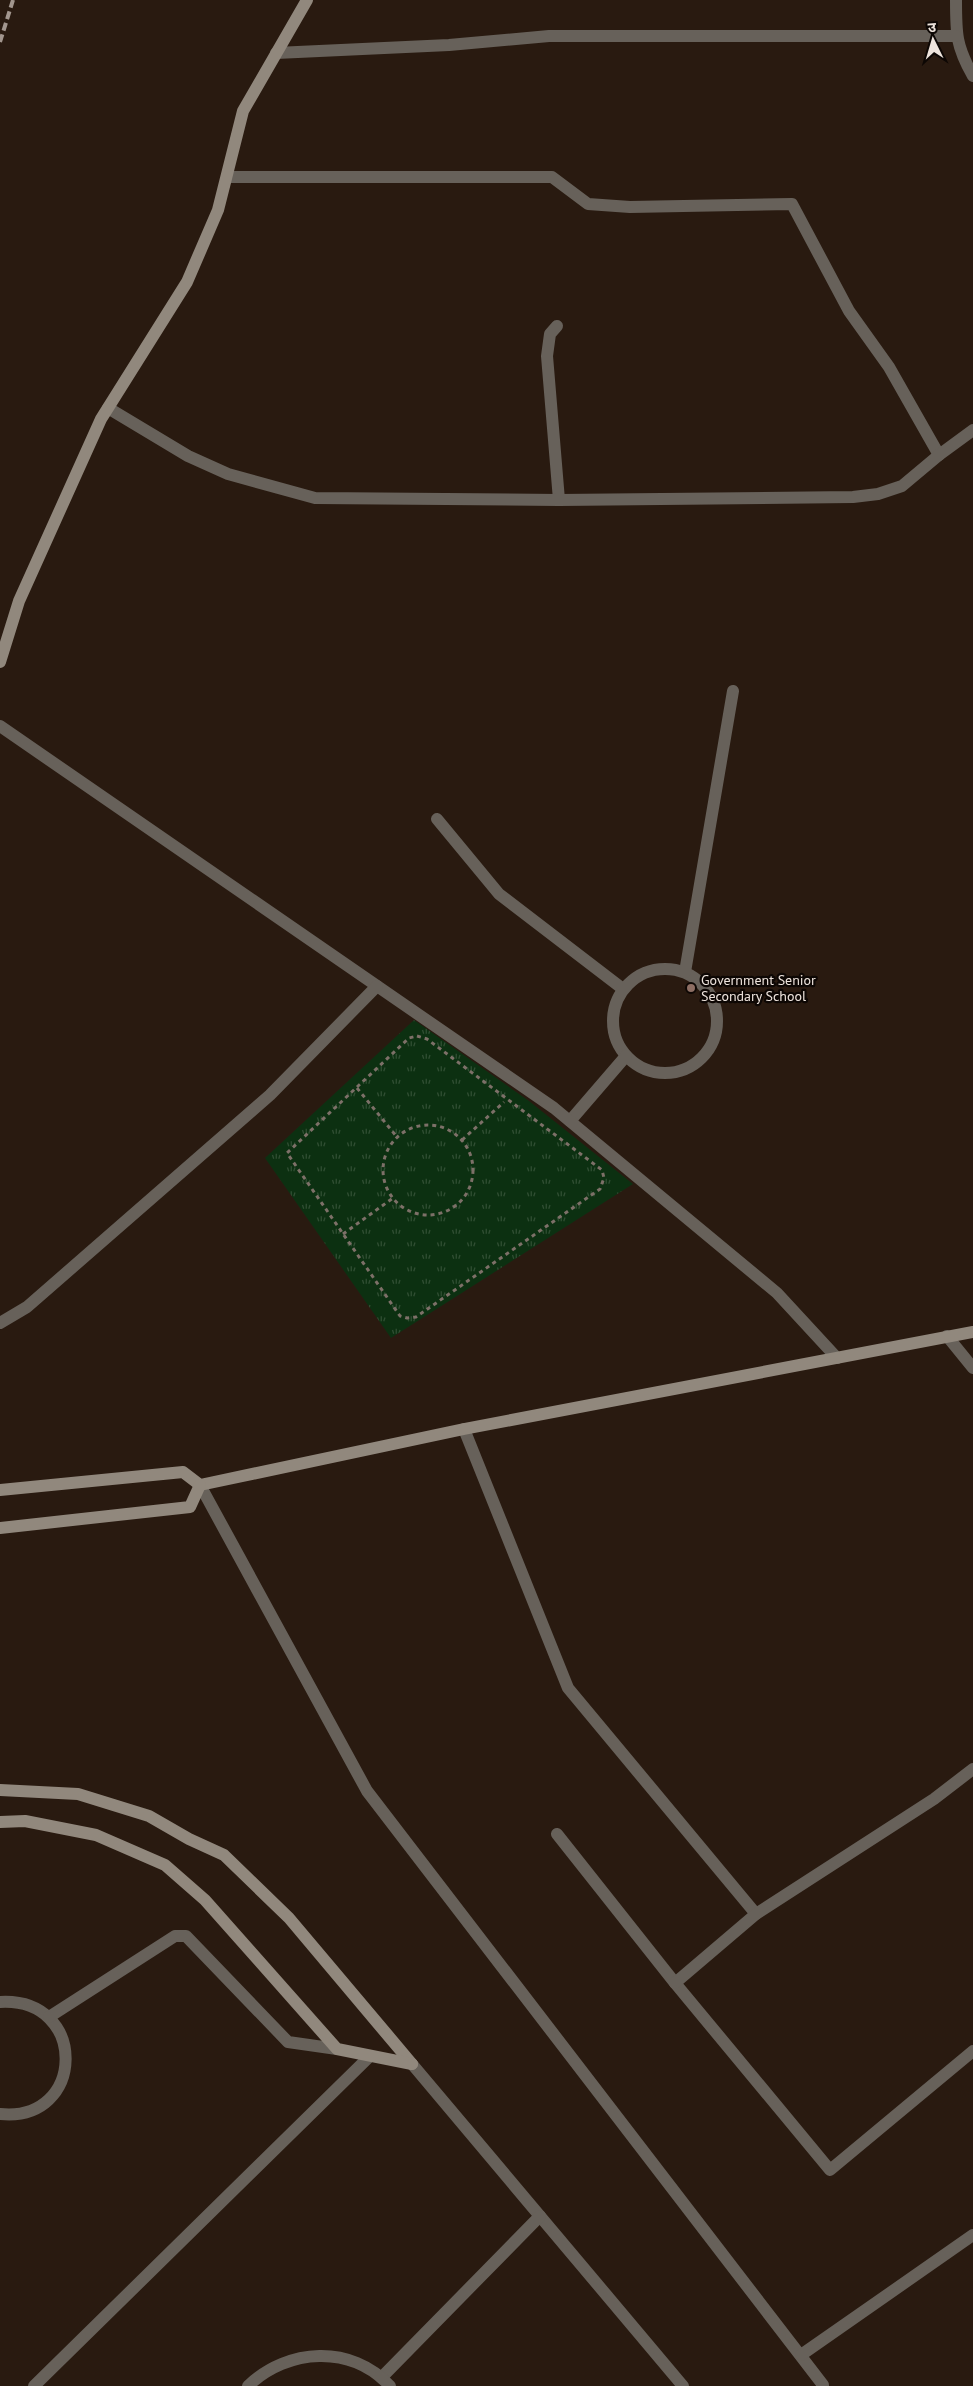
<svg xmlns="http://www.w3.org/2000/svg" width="973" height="2386" font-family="'PT Sans','Noto Sans Devanagari',sans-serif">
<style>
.park{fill:url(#park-tufts)}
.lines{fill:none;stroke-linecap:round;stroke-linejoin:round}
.path{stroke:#7d7068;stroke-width:3;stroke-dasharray:4 4;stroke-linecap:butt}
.lane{stroke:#67615a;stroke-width:12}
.street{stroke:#67615a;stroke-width:12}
.secondary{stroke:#91887d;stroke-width:12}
.rail{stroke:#a2968e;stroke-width:4;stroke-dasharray:8 4;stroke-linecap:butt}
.education-dot{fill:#8d6e63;stroke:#0d0704;stroke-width:2}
.labels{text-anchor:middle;stroke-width:4.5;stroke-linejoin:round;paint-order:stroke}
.poi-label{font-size:14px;fill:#eee4dd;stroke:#0d0704;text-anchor:start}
</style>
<defs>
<pattern id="park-tufts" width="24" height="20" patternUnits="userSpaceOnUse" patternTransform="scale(1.25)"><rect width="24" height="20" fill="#0c3011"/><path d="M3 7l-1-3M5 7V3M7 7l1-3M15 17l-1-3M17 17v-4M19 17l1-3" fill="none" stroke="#304e33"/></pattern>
</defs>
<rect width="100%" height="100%" fill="#291a10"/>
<polygon class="park" points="414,1020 529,1101 633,1184 391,1338 265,1158"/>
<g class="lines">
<g class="path">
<polygon points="417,1036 427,1039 602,1170 604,1178 600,1189 416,1317 407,1318 400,1316 287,1153 409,1038"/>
<polyline points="357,1088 397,1137"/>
<circle cx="428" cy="1170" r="45"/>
<polyline points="462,1140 504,1102"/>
<polyline points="343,1234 393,1198"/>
</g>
<g class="lane">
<polyline points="437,819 499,894 623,989"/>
<circle cx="665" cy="1021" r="52"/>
<polyline points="685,972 733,691"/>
<polyline points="570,1121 626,1056"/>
</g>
<g class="street">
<path d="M956 0C956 34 956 46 973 76"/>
<polyline points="276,53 449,45 549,36 956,36"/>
<polyline points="227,177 552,177 588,204 630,207 792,204 849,311 889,367 939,455"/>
<polyline points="557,326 550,334 547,356 559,500"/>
<polyline points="108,408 188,456 228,474 315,498 559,500 853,497 878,494 902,486 939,455 973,430"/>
<polyline points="0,726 554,1108 777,1293 837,1358"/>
<polyline points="0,1323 27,1307 270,1095 377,986"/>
<polyline points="947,1336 973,1368"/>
<polyline points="464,1429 568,1688 756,1914"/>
<polyline points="200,1485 367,1791 823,2385"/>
<polyline points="557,1834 675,1983 830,2170 973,2051"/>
<polyline points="675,1983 756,1914 934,1799 973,1769"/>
<path d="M0 2002C89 1997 86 2123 0 2114"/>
<polyline points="49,2017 175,1936 186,1936 288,2042 337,2049"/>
<polyline points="412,2064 683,2386"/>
<polyline points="801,2355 973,2235"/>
<polyline points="382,2377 540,2216"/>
<polyline points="34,2386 370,2056"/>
<path d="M248 2386C288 2348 351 2344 390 2386"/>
</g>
<g class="secondary">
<polyline points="0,662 19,601 101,419 187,282 218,210 243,111 307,0"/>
<polyline points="0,1490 183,1472 200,1485 464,1429 973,1332"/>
<polyline points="0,1528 190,1507 200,1485"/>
<polyline points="0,1790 78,1794 149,1816 189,1839 224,1855 289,1918 412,2064"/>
<polyline points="0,1822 25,1821 96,1835 165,1865 205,1900 337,2049 412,2064"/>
</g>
<polyline class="rail" points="0,42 13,0"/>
</g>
<circle class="education-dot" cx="691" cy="988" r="5"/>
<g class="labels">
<g class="poi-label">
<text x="701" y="985">Government Senior<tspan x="701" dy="16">Secondary School</tspan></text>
</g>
</g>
<g transform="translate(933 40) rotate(355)" stroke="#0d0704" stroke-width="4" paint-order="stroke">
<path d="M0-4L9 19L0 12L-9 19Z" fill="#eee4dd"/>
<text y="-8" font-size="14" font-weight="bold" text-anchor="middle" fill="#eee4dd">उ</text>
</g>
</svg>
